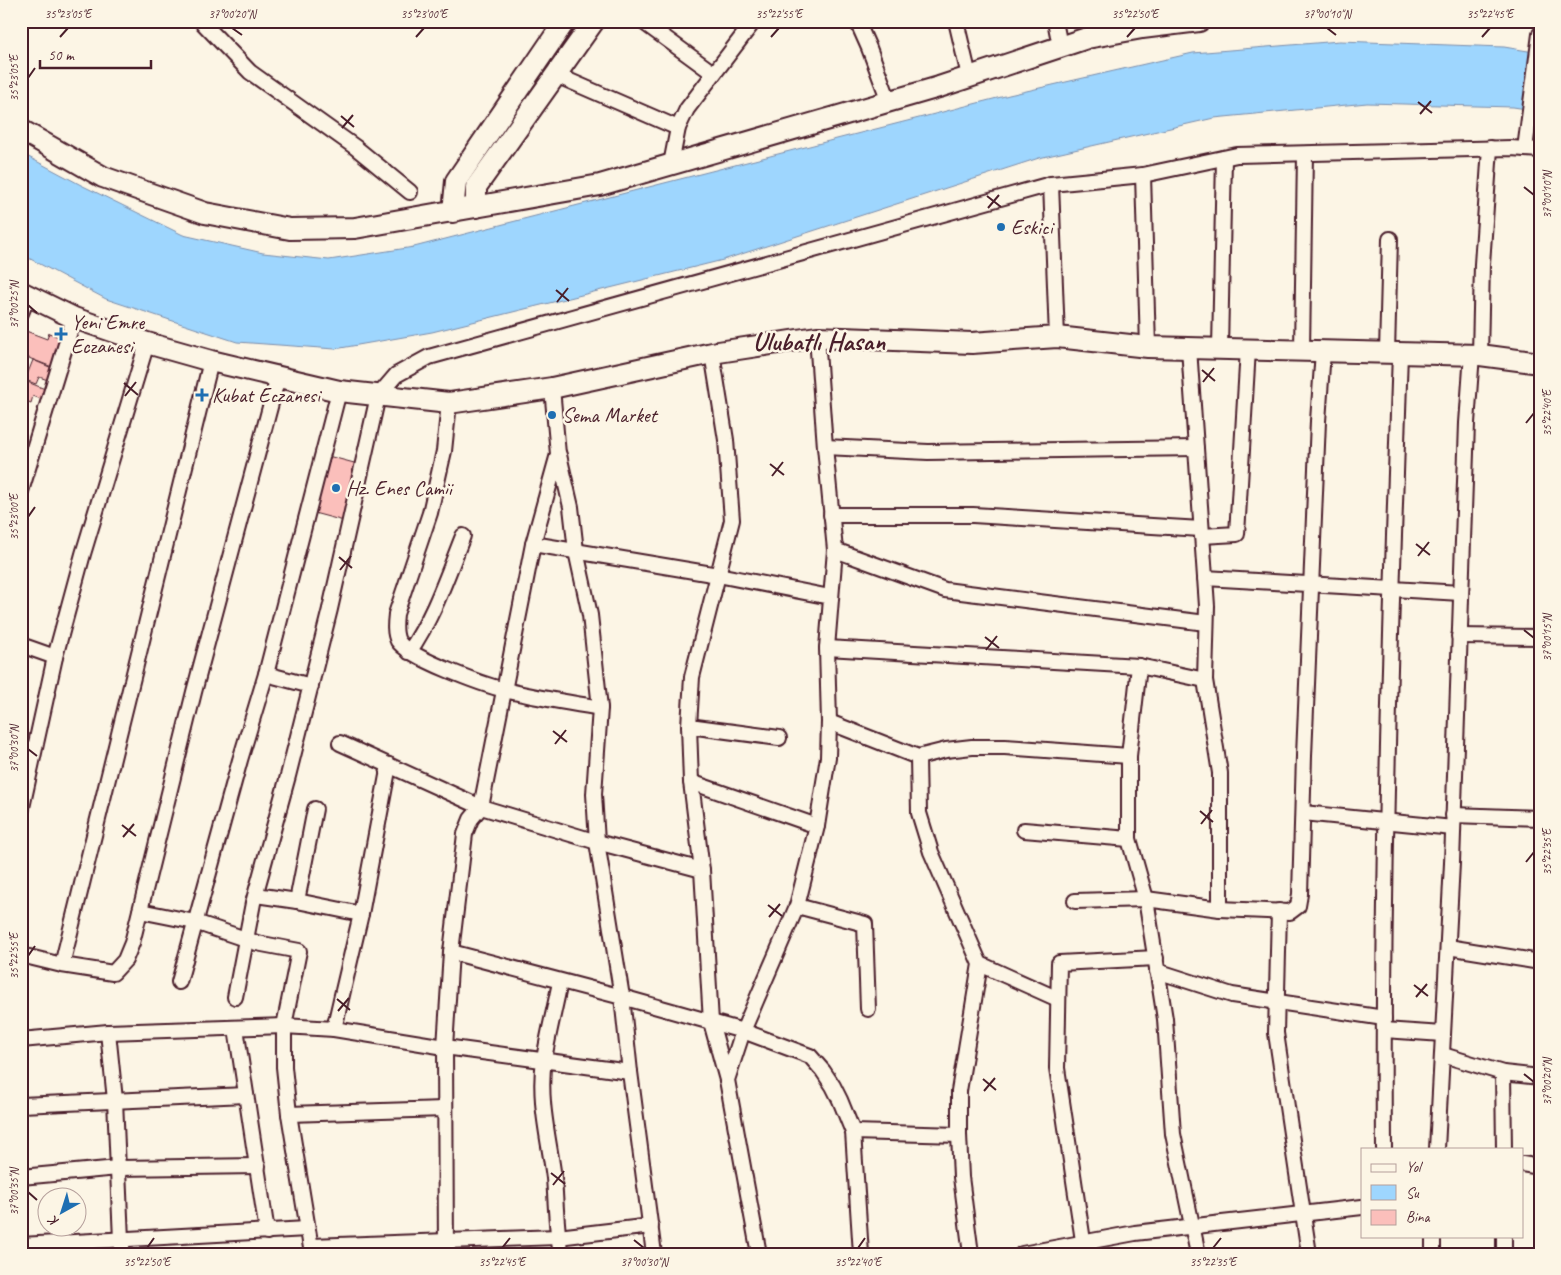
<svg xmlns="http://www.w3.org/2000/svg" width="1561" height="1275" font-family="Caveat,sans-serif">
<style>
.water{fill:#9ed6fe;stroke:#7c8daa}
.building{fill:#fbbfbb;stroke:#4a1f2b}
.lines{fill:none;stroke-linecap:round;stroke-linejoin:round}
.street-casing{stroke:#4a1f2b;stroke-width:18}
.secondary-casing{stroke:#4a1f2b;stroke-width:24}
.street{stroke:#fcf5e5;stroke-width:14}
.secondary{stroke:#fcf5e5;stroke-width:20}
.ticks{fill:none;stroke:#4a1f2b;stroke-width:2}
.poi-dot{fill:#1f6fb2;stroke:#fcf5e5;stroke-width:2}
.labels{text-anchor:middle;stroke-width:5;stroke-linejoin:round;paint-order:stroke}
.poi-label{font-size:21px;fill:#4a1f2b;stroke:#fcf5e5;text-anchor:start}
.district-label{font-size:26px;font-weight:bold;fill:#4a1f2b;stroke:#fcf5e5}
.neatline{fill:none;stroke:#4a1f2b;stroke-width:2}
.ticks-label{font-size:12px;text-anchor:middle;fill:#4a1f2b}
</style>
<rect width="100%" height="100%" fill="#fcf5e5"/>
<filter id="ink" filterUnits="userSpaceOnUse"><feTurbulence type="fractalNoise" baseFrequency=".02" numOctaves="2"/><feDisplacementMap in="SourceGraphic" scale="10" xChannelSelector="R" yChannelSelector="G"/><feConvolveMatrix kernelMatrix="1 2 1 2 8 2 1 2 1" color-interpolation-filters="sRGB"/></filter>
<g filter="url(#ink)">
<polygon class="water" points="1340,41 1504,47 1540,53 1540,111 1513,107 1367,103 1214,118 1039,158 723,260 432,332 335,349 237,342 106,299 21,254 21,153 81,185 183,235 263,253 329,260 414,247 1009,95 1193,53"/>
<g class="building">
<polygon points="26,331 47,339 49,333 64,339 52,367 21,355 21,343"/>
<polygon points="33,360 52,368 48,380 39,377 36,384 25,380"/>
<polygon points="25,381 45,389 41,399 33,396 31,403 21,399 21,386"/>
<polygon points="328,456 358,464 344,521 314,513"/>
</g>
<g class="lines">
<defs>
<g id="street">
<polyline points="201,21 250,72 355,147 410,192"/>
<polyline points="642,21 713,73"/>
<polyline points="857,21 869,48 889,101"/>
<polyline points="956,21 969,76"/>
<polyline points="1055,21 1060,46"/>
<polyline points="556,75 678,128"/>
<polyline points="1525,149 1540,34"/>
<polyline points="671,164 678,128 687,109 754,21"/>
<polyline points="1143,175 1148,347"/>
<polyline points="1051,184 1057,337"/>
<polyline points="21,313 28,296"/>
<polyline points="1189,348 1207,606 1205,680 1220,773 1220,909"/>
<polyline points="1220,348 1224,158"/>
<polyline points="1302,350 1305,154"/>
<polyline points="1387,352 1390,239"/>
<polyline points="712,353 726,440 732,520 692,677 689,726 691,782 702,870 711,1022 727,1080"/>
<polyline points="1480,355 1482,264 1490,148"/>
<path d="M449 403 444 451 430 513 396 614C395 623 394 633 398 641 409 658 484 685 505 690 536 698 568 702 600 708"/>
<polyline points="825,447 928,452 1196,448"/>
<polyline points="559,455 571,507 576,551 590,615 600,708 594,794 597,842 622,997 630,1072 654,1254"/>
<polyline points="21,491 74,318"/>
<polyline points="831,515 973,515 1201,529"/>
<polyline points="1202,536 1237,534 1248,349"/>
<polyline points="533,544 718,575 830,597"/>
<polyline points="835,550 945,590 1206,623"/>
<polyline points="1205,578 1461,593"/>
<polyline points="1459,636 1540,637"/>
<polyline points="21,645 55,657"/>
<polyline points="827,648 1139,666 1205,680"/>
<path d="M409 652C434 616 447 576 463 536"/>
<polyline points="1139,666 1129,756 1129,839 1146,899 1165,1019 1173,1134 1198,1254"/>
<polyline points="266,674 311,686"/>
<polyline points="829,722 918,757 946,750 972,747 1005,747 1129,756"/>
<polyline points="689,726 779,738"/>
<polyline points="340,743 481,807 597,842 702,870"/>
<polyline points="918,757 919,813 931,852 980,964 959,1091 959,1135 961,1177 971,1254"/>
<polyline points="691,782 817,826"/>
<polyline points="21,812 55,657 83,554 147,343"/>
<polyline points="1303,813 1453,828"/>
<polyline points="1453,815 1540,818"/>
<polyline points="1024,830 1129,839"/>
<polyline points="256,895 297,901 361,914"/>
<polyline points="297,901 315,809"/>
<polyline points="1075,901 1146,899 1220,909 1290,912 1298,906 1300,894 1304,756 1318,421 1323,351"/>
<polyline points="797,906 865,924 868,1009"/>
<polyline points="140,911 195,922 257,943 299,951 284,1026 284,1067 289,1114 312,1254"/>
<polyline points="1279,911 1276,1033 1309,1254"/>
<polyline points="1448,947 1540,962"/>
<polyline points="451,952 622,997 711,1022 743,1031 810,1056 823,1071 833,1086 840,1100 853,1132 861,1254"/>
<polyline points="21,955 62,965 113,973 125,960 132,943 194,692 278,377"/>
<polyline points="980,964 1058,999"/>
<polyline points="62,965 211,361"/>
<polyline points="1157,971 1232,995 1384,1018"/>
<polyline points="179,982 240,760 266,674 339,391"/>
<path d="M560 982C555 1008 548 1034 544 1060 538 1100 549 1139 554 1178 556 1203 556 1229 561 1254"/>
<polyline points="235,997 253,903 288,776 330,609 378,396 396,375 429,357 1051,184 1143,175 1237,155 1511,148 1540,150"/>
<polyline points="236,1028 267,1232"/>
<polyline points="334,1029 361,914 389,765"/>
<polyline points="1384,1030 1443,1034"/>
<polyline points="108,1032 115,1100 121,1240 123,1254"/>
<polyline points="21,1040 108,1032 284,1026 334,1029 445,1047 630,1072"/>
<polyline points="1443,1055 1503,1073 1540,1077"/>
<polyline points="1503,1073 1504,1149"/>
<polyline points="21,1105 246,1095"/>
<polyline points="289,1114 444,1109"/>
<polyline points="853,1132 959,1135"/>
<path d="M1384 1149C1382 883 1391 618 1400 353"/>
<polyline points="1437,1149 1452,863 1467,423 1472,354"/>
<polyline points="1522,1164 1540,1167"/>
<polyline points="21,1177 118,1168 258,1166"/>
<polyline points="1504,1236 1504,1254"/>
<polyline points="21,1245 307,1229"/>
<polyline points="311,1246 558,1237 651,1226"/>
<polyline points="446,1254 445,1047 451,952 465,834 471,819 481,807 533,544 558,454 552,388"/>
<polyline points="759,1254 727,1080 743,1031 797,906 817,826 828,757 829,722 827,648 835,550 825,447 817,337"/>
<polyline points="1022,1254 1135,1233 1362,1207"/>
<polyline points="1085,1254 1057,1068 1059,963 1156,958"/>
<polyline points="1433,1254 1433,1236"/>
</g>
<g id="secondary">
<polyline points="21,130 103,177 205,213 290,229 355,228 600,185 939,87 1087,38 1142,28 1199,21"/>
<polyline points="476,207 476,187 594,21"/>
<polyline points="453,212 456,181 565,21"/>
<polyline points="21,292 74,318 147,343 211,361 339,391 449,403 552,388 712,353 817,337 972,343 1057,337 1148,347 1480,355 1540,363"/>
</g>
</defs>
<use href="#street" class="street-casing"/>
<use href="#secondary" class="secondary-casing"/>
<use href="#street" class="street"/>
<use href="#secondary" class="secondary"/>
</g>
</g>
<path class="ticks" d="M232 28 242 35M1327 28 1336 35M60 37 68 28M416 37 424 28M771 37 779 28M1127 37 1135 28M1482 37 1490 28M28 78 35 68M1418 102 1432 113M1420 114 1431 101M341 116 354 127M342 128 353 115M1524 187 1534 195M987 196 1001 207M988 208 999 195M556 290 569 301M557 302 568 288M28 305 37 313M1202 370 1215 381M1203 382 1214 368M124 383 138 395M125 396 136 382M1526 423 1534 413M770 464 784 475M772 476 783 462M28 517 35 507M1416 544 1430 555M1418 556 1429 542M339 557 352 568M340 570 351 556M1524 630 1534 638M985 637 999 648M986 650 997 636M553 731 567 742M555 744 566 730M28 749 37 756M1200 811 1213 822M1201 824 1212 810M122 825 136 836M123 837 134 824M1526 862 1534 852M768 905 782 916M769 917 780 904M28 956 35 946M1414 985 1428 996M1416 997 1427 984M337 999 350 1010M338 1011 349 998M1524 1074 1534 1082M983 1079 996 1090M984 1091 995 1078M551 1173 565 1184M553 1185 564 1171M28 1192 37 1200M634 1240 644 1248M147 1248 154 1238M502 1248 510 1238M858 1248 865 1238M1213 1248 1221 1238"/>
<g class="poi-dot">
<circle cx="1001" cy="227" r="5"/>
<path d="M58.5 326.5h5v5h5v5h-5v5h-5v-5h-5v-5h5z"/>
<path d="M199.5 387.5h5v5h5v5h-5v5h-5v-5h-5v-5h5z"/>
<circle cx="552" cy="415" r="5"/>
<circle cx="336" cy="488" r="5"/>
</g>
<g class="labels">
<g class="poi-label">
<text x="1011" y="234">Eskici</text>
<text x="71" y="329">Yeni Emre<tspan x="71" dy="24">Eczanesi</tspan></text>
<text x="212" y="402">Kubat Eczanesi</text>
<text x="562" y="422">Sema Market</text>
<text x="346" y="495">Hz. Enes Camii</text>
</g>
<g class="district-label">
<text x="819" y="350">Ulubatlı Hasan</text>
</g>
</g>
<rect width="1561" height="1275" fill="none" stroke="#fcf5e5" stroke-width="55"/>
<rect x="1361" y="1148" width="162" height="90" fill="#fcf5e5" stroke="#b59f9b"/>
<rect x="1371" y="1164" width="25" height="8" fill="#fcf5e5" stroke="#b59f9b"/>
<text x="1406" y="1172" font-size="15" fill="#4a1f2b">Yol</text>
<rect x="1371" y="1185" width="25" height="15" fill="#9ed6fe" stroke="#b59f9b"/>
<text x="1406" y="1198" font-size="15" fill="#4a1f2b">Su</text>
<rect x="1371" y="1210" width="25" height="15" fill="#fbbfbb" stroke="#b59f9b"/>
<text x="1406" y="1222" font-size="15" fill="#4a1f2b">Bina</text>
<g transform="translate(62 1212) rotate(219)"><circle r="24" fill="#fcf5e5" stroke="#b59f9b"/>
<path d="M0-4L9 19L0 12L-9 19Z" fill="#1f6fb2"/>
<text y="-8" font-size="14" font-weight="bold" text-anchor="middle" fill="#4a1f2b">K</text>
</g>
<path d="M40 60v8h111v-8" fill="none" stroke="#4a1f2b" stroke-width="2.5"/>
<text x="48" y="60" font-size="15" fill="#4a1f2b" stroke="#fcf5e5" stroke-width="4" paint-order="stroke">50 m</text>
<rect x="28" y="28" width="1506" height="1220" class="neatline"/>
<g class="ticks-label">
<text x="68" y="18">35°23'05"E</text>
<text x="232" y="18">37°00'20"N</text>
<text x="424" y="18">35°23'00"E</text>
<text x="779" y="18">35°22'55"E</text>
<text x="1135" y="18">35°22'50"E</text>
<text x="1327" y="18">37°00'10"N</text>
<text x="1490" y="18">35°22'45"E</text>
<text transform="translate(14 78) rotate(-90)" y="4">35°23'05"E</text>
<text transform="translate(1547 195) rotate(-90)" y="4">37°00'10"N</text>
<text transform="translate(14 305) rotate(-90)" y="4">37°00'25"N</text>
<text transform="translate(1547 413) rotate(-90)" y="4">35°22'40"E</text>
<text transform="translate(14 517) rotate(-90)" y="4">35°23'00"E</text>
<text transform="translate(1547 638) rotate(-90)" y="4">37°00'15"N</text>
<text transform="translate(14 749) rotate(-90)" y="4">37°00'30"N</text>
<text transform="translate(1547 852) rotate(-90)" y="4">35°22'35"E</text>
<text transform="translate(14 956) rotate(-90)" y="4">35°22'55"E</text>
<text transform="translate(1547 1082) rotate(-90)" y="4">37°00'20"N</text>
<text transform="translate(14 1192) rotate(-90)" y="4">37°00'35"N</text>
<text x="147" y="1266">35°22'50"E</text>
<text x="502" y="1266">35°22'45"E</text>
<text x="644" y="1266">37°00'30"N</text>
<text x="858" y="1266">35°22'40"E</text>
<text x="1213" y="1266">35°22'35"E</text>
</g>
</svg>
